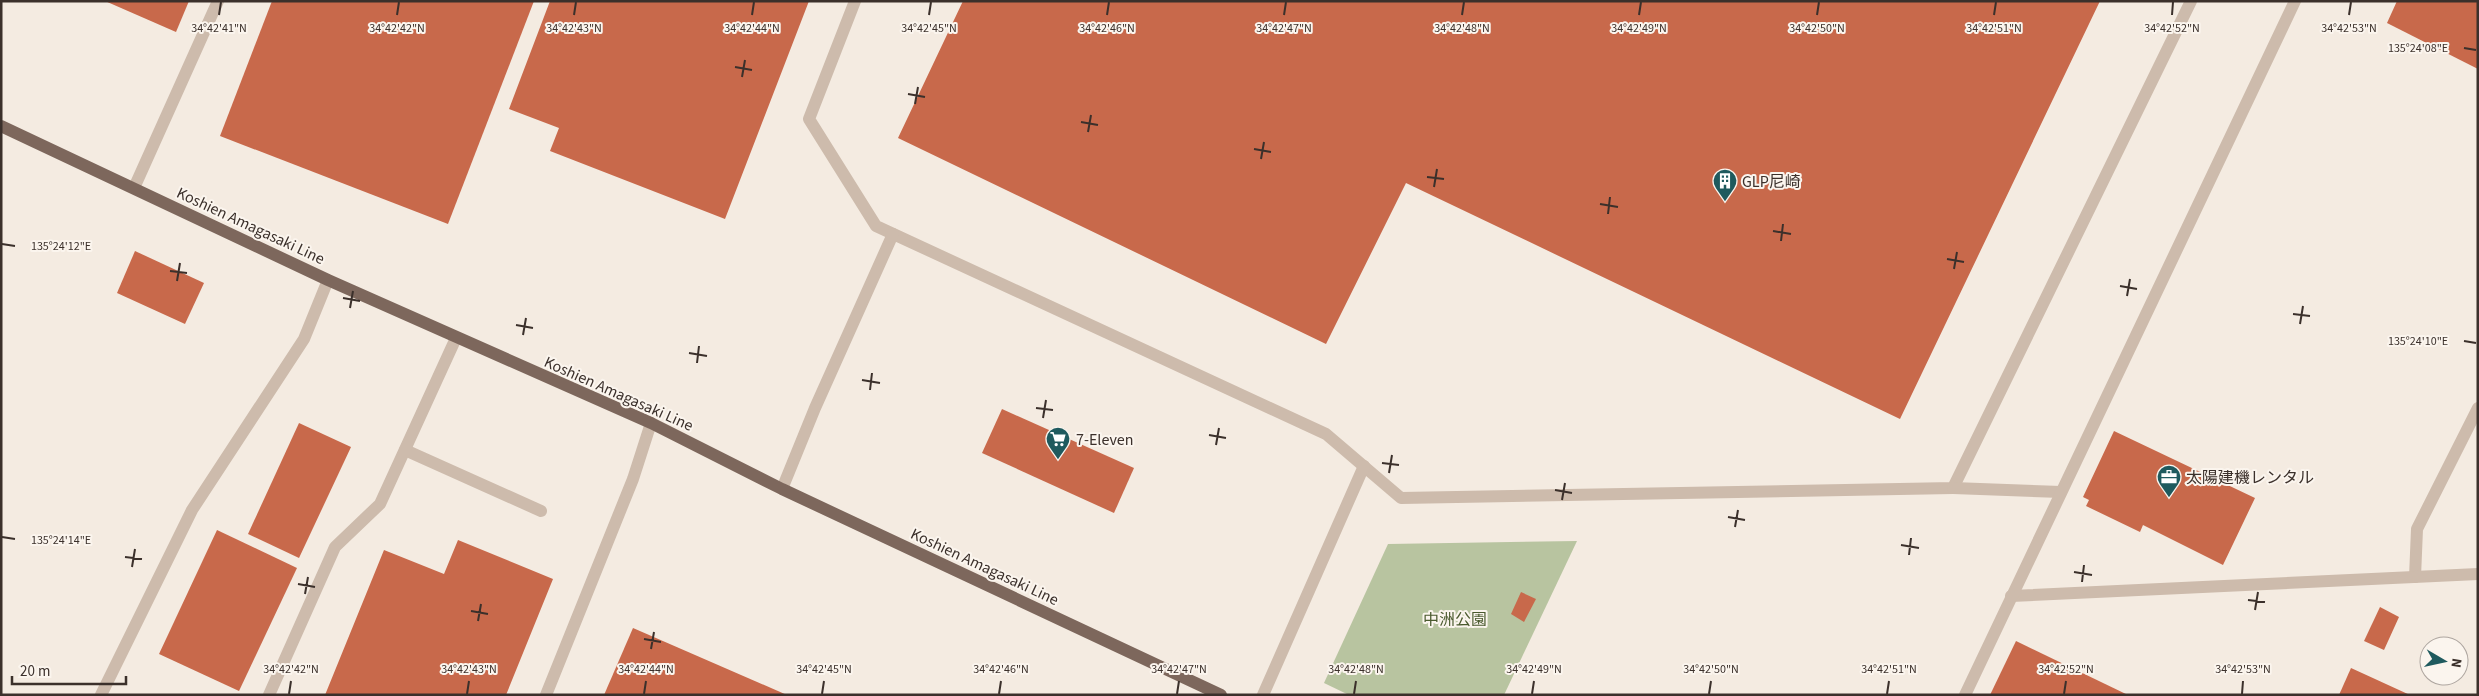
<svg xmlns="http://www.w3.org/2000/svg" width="2479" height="696" font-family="'Source Sans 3','Noto Sans JP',sans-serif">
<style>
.green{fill:#b8c4a0}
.building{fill:#c8694b}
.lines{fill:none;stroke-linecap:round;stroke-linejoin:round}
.minor{stroke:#cdbbac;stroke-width:12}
.major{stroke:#7d675c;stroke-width:12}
.ticks{fill:none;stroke:#3b302b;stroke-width:2}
.labels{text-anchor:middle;stroke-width:4;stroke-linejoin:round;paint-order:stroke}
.poi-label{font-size:16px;fill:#3b302b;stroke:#fbf5ee;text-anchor:start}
.street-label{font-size:16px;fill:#3b302b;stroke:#fbf5ee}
.park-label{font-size:16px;fill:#4a5a2e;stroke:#fbf5ee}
.ticks-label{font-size:12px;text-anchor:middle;fill:#3b302b;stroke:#fbf5ee;stroke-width:4;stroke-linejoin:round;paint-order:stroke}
</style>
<rect width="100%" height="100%" fill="#f4ebe1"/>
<polygon class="green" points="1577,541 1504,695 1349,695 1324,683 1388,544"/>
<g class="building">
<polygon points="105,1 189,1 176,32"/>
<polygon points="272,1 534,1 448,224 220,136"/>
<polygon points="550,1 809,1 725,219 550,151 559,128 509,109"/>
<polygon points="963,1 2100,1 1900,419 1406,183 1326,344 898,138"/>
<polygon points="2397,1 2478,1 2478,69 2387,23"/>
<polygon points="135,251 204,283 185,324 117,293"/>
<polygon points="1002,409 1134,468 1114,513 982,453"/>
<polygon points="299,423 351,447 299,558 248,534"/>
<polygon points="2114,431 2255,498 2223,565 2143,525 2140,532 2086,506 2089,500 2083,497"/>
<polygon points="217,530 297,568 239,691 159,654"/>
<polygon points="458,540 553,579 506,695 325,695 384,550 444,574"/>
<polygon points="1521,592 1536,599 1524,622 1511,614"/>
<polygon points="2380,607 2399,617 2384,650 2364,641"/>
<polygon points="633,628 787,695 604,695"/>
<polygon points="2016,641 2128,695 1990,695"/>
<polygon points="2351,668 2410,695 2339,695"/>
</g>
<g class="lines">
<g class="minor">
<polyline points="855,1 809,119 876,226 1326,434 1401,498 1953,488 2191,1"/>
<polyline points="134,188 218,1"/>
<polyline points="405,450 541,511"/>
<polyline points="1953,488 2061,492"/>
<polyline points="782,489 815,408 893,234"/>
<polyline points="2415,577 2417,529 2478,408"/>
<polyline points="2011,596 2478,574"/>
<polyline points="101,695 192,510 304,339 328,280"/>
<polyline points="269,695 335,547 380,504 456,338"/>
<polyline points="546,695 633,479 651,423"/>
<polyline points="1263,695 1364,466"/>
<polyline points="1965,695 2295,1"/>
</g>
<polyline class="major" points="1,126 328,280 651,423 782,489 1221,695"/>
</g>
<path class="ticks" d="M219 15 221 2M397 15 399 2M574 15 576 2M752 15 754 2M929 15 931 2M1107 15 1109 2M1284 15 1286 2M1462 15 1464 2M1639 15 1641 2M1817 15 1819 2M1994 15 1996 2M2172 15 2173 2M2349 15 2351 2M2464 48 2476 50M735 67 752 70M742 77 745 60M908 94 925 97M915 104 918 87M1081 122 1098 125M1088 132 1091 115M1254 149 1271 152M1261 159 1264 142M1427 177 1444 179M1434 187 1437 169M1600 204 1618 207M1608 214 1610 197M1773 231 1791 234M1781 241 1783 224M2 244 15 246M1947 259 1964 262M1954 269 1957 252M170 271 187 273M177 281 180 263M2120 286 2137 289M2127 296 2130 279M343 298 360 301M350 308 353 291M2293 314 2310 316M2300 324 2303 306M516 325 533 328M523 335 526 318M2464 341 2476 343M689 353 707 356M697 363 699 346M862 380 880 383M870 390 872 373M1036 408 1053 410M1043 418 1046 400M1209 435 1226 438M1216 445 1219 428M1382 463 1399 465M1389 473 1392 455M1555 490 1572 493M1562 500 1565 483M1728 517 1745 520M1735 527 1738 510M2 537 15 539M1901 545 1919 548M1909 555 1911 538M125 557 142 559M132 567 135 549M2074 572 2092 575M2082 582 2084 565M298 584 315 587M305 594 308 577M2248 600 2265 602M2255 610 2258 592M471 611 488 614M478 621 481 604M644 639 661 642M651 649 654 632M289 694 291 681M467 694 469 681M644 694 646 681M822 694 824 681M999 694 1001 681M1177 694 1179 681M1354 694 1356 681M1532 694 1534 681M1709 694 1711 681M1887 694 1889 681M2064 694 2066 681M2242 694 2243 681"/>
<defs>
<symbol id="building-pin" viewBox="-11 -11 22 30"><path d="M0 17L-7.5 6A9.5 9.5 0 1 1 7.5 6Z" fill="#1f5a5e" stroke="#fbf5ee"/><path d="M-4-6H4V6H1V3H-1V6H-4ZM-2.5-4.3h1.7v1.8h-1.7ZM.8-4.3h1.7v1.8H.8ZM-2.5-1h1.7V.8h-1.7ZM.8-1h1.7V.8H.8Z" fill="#fff"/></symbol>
<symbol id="supermarket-pin" viewBox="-11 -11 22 30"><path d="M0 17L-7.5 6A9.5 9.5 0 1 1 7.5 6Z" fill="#1f5a5e" stroke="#fbf5ee"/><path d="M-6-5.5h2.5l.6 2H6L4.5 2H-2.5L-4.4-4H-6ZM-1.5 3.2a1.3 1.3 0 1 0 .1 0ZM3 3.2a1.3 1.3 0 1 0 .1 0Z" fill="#fff"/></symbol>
<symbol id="office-pin" viewBox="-11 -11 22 30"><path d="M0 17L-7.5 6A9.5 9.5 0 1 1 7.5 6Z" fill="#1f5a5e" stroke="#fbf5ee"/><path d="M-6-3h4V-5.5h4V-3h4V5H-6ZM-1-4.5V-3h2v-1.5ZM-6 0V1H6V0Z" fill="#fff"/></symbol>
</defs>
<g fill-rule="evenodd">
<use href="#building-pin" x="1711" y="167" width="28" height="38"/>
<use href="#supermarket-pin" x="1044" y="425" width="28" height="38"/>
<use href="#office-pin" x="2155" y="463" width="28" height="38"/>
</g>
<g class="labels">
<g class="poi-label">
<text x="1742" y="187">GLP尼崎</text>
<text x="1076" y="445">7-Eleven</text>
<text x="2186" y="483">太陽建機レンタル</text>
</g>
<g class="street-label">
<text transform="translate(251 225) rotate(25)" y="6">Koshien Amagasaki Line</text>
<text transform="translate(619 393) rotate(24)" y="6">Koshien Amagasaki Line</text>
<text transform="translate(985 566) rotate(25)" y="6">Koshien Amagasaki Line</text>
</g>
<g class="park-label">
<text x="1455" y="625">中洲公園</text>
</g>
</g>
<g class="ticks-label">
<text x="1284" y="32">34°42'47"N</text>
<text x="1462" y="32">34°42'48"N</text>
<text x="1817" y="32">34°42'50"N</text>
<text x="2349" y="32">34°42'53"N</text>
<text x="219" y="32">34°42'41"N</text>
<text x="397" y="32">34°42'42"N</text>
<text x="574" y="32">34°42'43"N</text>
<text x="752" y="32">34°42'44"N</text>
<text x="929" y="32">34°42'45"N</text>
<text x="1107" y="32">34°42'46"N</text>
<text x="1639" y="32">34°42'49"N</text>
<text x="1994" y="32">34°42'51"N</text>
<text x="2172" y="32">34°42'52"N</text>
<text x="2418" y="52">135°24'08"E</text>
<text x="61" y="250">135°24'12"E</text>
<text x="2418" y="345">135°24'10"E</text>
<text x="61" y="544">135°24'14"E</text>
<text x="291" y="673">34°42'42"N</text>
<text x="469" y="673">34°42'43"N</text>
<text x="646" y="673">34°42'44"N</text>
<text x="824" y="673">34°42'45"N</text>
<text x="1001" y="673">34°42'46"N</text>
<text x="1179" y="673">34°42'47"N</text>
<text x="1356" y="673">34°42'48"N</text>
<text x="1534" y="673">34°42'49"N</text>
<text x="1711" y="673">34°42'50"N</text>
<text x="1889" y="673">34°42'51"N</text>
<text x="2066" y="673">34°42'52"N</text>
<text x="2243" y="673">34°42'53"N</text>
</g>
<rect width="2479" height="696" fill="none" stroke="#3b302b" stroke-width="5"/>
<g transform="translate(2444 661) rotate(99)"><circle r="24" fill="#fbf5ee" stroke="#aea6a0"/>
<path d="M0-4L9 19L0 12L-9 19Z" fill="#1f5a5e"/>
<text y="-8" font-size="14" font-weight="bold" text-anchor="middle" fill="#3b302b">N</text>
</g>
<path d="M12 676v8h114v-8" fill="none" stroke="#3b302b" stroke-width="2.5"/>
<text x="20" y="676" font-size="15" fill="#3b302b" stroke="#fbf5ee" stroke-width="4" paint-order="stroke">20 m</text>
</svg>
